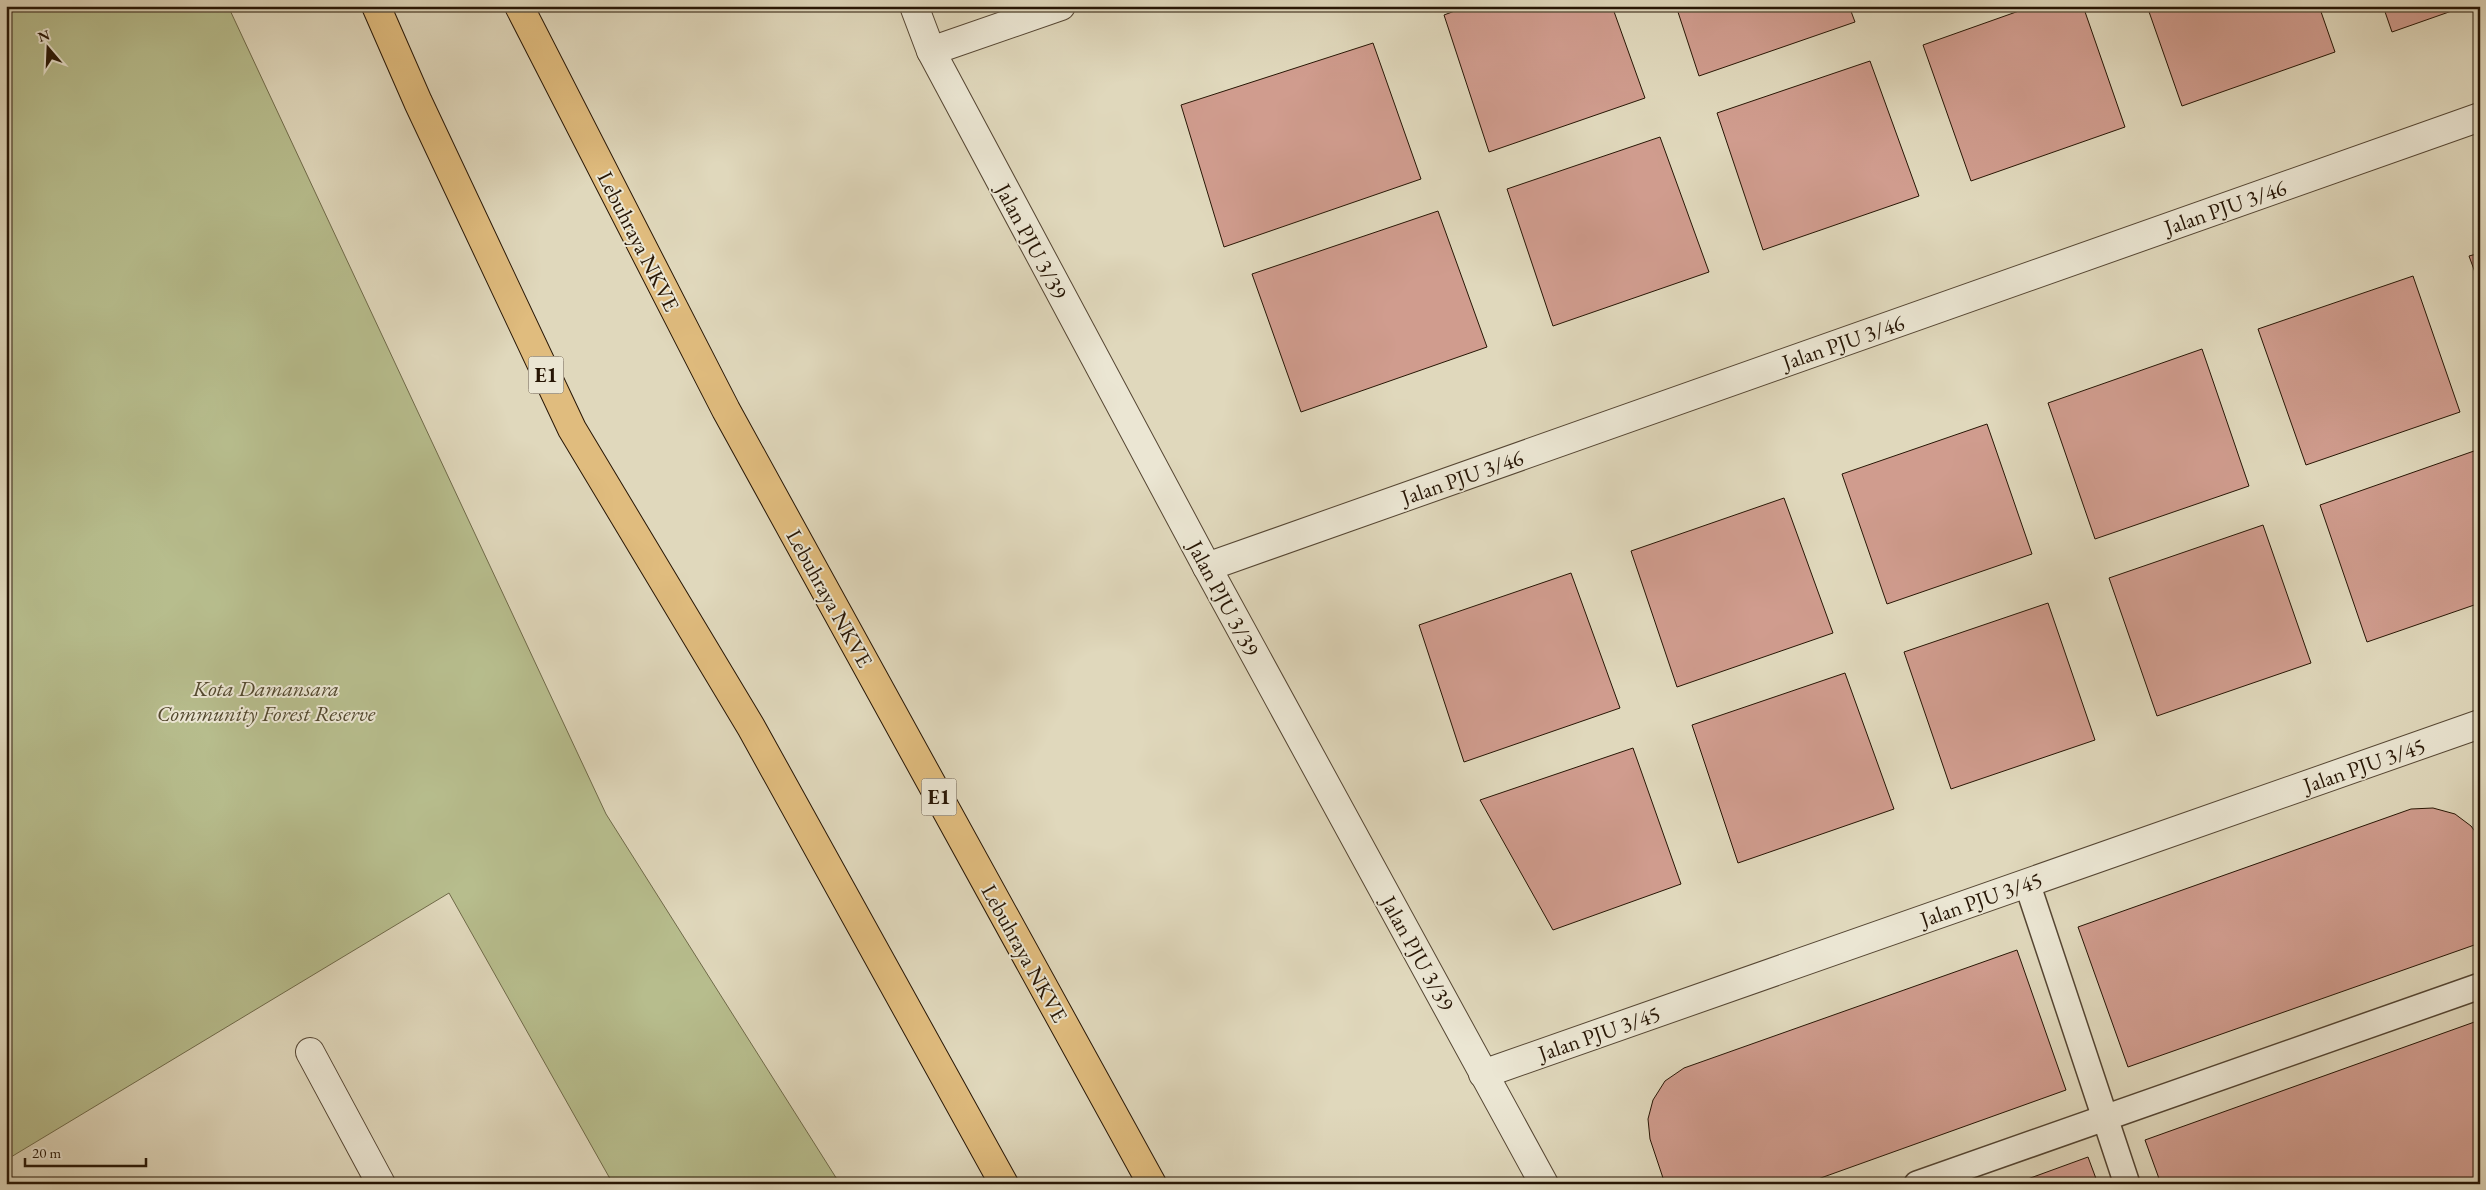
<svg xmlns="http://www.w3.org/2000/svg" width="2486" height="1190" font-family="'EB Garamond',serif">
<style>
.green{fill:#b7bd8d;stroke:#6f6a49}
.building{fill:#d09c8e;stroke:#271605}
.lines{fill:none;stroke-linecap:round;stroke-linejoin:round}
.service-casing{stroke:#554633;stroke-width:28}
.minor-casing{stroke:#554633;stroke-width:30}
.motorway-casing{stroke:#271605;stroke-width:30}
.service{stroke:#ebe6d3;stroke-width:25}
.minor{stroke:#ebe6d3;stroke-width:28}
.motorway{stroke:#e0bc7e;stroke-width:28}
.labels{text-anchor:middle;stroke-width:4;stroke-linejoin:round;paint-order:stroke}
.shield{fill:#ebe6d3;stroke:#625443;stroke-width:1}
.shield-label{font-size:21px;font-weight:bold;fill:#271605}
.street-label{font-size:22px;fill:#271605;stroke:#ebe6d3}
.park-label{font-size:22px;font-style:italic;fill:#52482e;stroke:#ebe6d3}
</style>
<rect width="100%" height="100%" fill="#e0d8bc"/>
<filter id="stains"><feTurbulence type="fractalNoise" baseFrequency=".004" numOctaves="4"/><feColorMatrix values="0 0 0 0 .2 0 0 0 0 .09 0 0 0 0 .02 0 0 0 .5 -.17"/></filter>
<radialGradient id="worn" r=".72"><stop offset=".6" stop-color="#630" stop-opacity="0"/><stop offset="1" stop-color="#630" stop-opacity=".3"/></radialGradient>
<polygon class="green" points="6,6 228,6 606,814 840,1184 613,1184 449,893 6,1160"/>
<g class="building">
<polygon points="1468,6 1612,6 1645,98 1489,152 1444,15"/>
<polygon points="1676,6 1849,6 1855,22 1699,76"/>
<polygon points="2033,6 2083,6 2125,127 1971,181 1923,45"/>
<polygon points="2147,6 2319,6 2335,52 2182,106"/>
<polygon points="2383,6 2466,6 2392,32"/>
<polygon points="1373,43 1421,179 1224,247 1181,105"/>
<polygon points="1870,61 1919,196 1763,250 1717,113"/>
<polygon points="1660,137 1709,272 1553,326 1507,189"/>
<polygon points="1438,211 1487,347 1301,412 1252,274"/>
<polygon points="2480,253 2480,286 2469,256"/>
<polygon points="2413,276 2460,412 2306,465 2258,329"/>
<polygon points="2202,349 2249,486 2095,539 2048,403"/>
<polygon points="1987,424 2032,554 1887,604 1842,474"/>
<polygon points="2474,451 2480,469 2480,603 2367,642 2320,505"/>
<polygon points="1784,498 1833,633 1677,687 1631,551"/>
<polygon points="2263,525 2311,663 2157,716 2109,578"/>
<polygon points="1571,573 1620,708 1464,762 1419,625"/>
<polygon points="2048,603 2095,740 1951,789 1904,652"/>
<polygon points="1845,673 1894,809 1738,863 1692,725"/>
<polygon points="1633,748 1681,884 1553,930 1480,800"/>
<polygon points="2433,808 2455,814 2471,826 2480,838 2480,943 2128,1067 2078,927 2411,809"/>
<polygon points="2017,950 2066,1090 1804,1184 1665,1184 1650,1139 1648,1119 1653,1100 1665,1081 1684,1068"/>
<polygon points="2480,1020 2480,1178 2463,1184 2161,1184 2145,1140"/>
<polygon points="2088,1157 2098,1184 2014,1184"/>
</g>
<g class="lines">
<defs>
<g id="service">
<polyline points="2027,883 2127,1184"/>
<polyline points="1917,1184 2480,986"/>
</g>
<g id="minor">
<polyline points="914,6 931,51 1207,567 1544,1184"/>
<polyline points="931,51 1061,6"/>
<polyline points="1207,567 2480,117"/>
<polyline points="310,1052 381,1184"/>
<polyline points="1483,1074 2480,724"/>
</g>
<g id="motorway">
<polyline points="376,6 418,102 572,429 751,727 1004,1184"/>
<polyline points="519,6 726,410 1152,1184"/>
</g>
</defs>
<use href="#service" class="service-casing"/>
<use href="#minor" class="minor-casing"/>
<use href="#motorway" class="motorway-casing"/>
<use href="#service" class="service"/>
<use href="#minor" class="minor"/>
<use href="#motorway" class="motorway"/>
</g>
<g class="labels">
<g class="shield">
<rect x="528.5" y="356.5" width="35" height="37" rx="4"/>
<rect x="921.5" y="778.5" width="35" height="37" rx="4"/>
</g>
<g class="shield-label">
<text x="546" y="382">E1</text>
<text x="939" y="804">E1</text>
</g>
<g class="street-label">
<text transform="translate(2225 207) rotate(-19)" y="8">Jalan PJU 3/46</text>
<text transform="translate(639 241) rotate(63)" y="8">Lebuhraya NKVE</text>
<text transform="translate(1032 241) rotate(62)" y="8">Jalan PJU 3/39</text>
<text transform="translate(1843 342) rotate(-19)" y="8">Jalan PJU 3/46</text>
<text transform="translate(1462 477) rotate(-19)" y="8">Jalan PJU 3/46</text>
<text transform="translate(830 598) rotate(61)" y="8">Lebuhraya NKVE</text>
<text transform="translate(1224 598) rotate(62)" y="8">Jalan PJU 3/39</text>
<text transform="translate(2364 765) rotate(-19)" y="8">Jalan PJU 3/45</text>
<text transform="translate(1981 899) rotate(-19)" y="8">Jalan PJU 3/45</text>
<text transform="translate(1025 953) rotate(61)" y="8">Lebuhraya NKVE</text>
<text transform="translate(1418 953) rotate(61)" y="8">Jalan PJU 3/39</text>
<text transform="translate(1599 1033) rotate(-19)" y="8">Jalan PJU 3/45</text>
</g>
<g class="park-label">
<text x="266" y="696">Kota Damansara<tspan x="266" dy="25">Community Forest Reserve</tspan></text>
</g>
</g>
<rect width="2486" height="1190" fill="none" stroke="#e0d8bc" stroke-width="25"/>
<rect x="8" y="8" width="2471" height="1175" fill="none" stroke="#271605" stroke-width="2.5"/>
<rect x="12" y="12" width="2461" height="1165" fill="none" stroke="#271605"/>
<g transform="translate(48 48) rotate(341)" stroke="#ebe6d3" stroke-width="4" paint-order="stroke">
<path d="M0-4L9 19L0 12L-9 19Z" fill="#271605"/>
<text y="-8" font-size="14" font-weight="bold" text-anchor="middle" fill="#271605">N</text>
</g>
<path d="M25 1158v8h121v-8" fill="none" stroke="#271605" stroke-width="2.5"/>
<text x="32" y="1158" font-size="15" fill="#271605" stroke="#ebe6d3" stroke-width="4" paint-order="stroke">20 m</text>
<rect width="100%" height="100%" filter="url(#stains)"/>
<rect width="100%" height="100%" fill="url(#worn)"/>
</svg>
